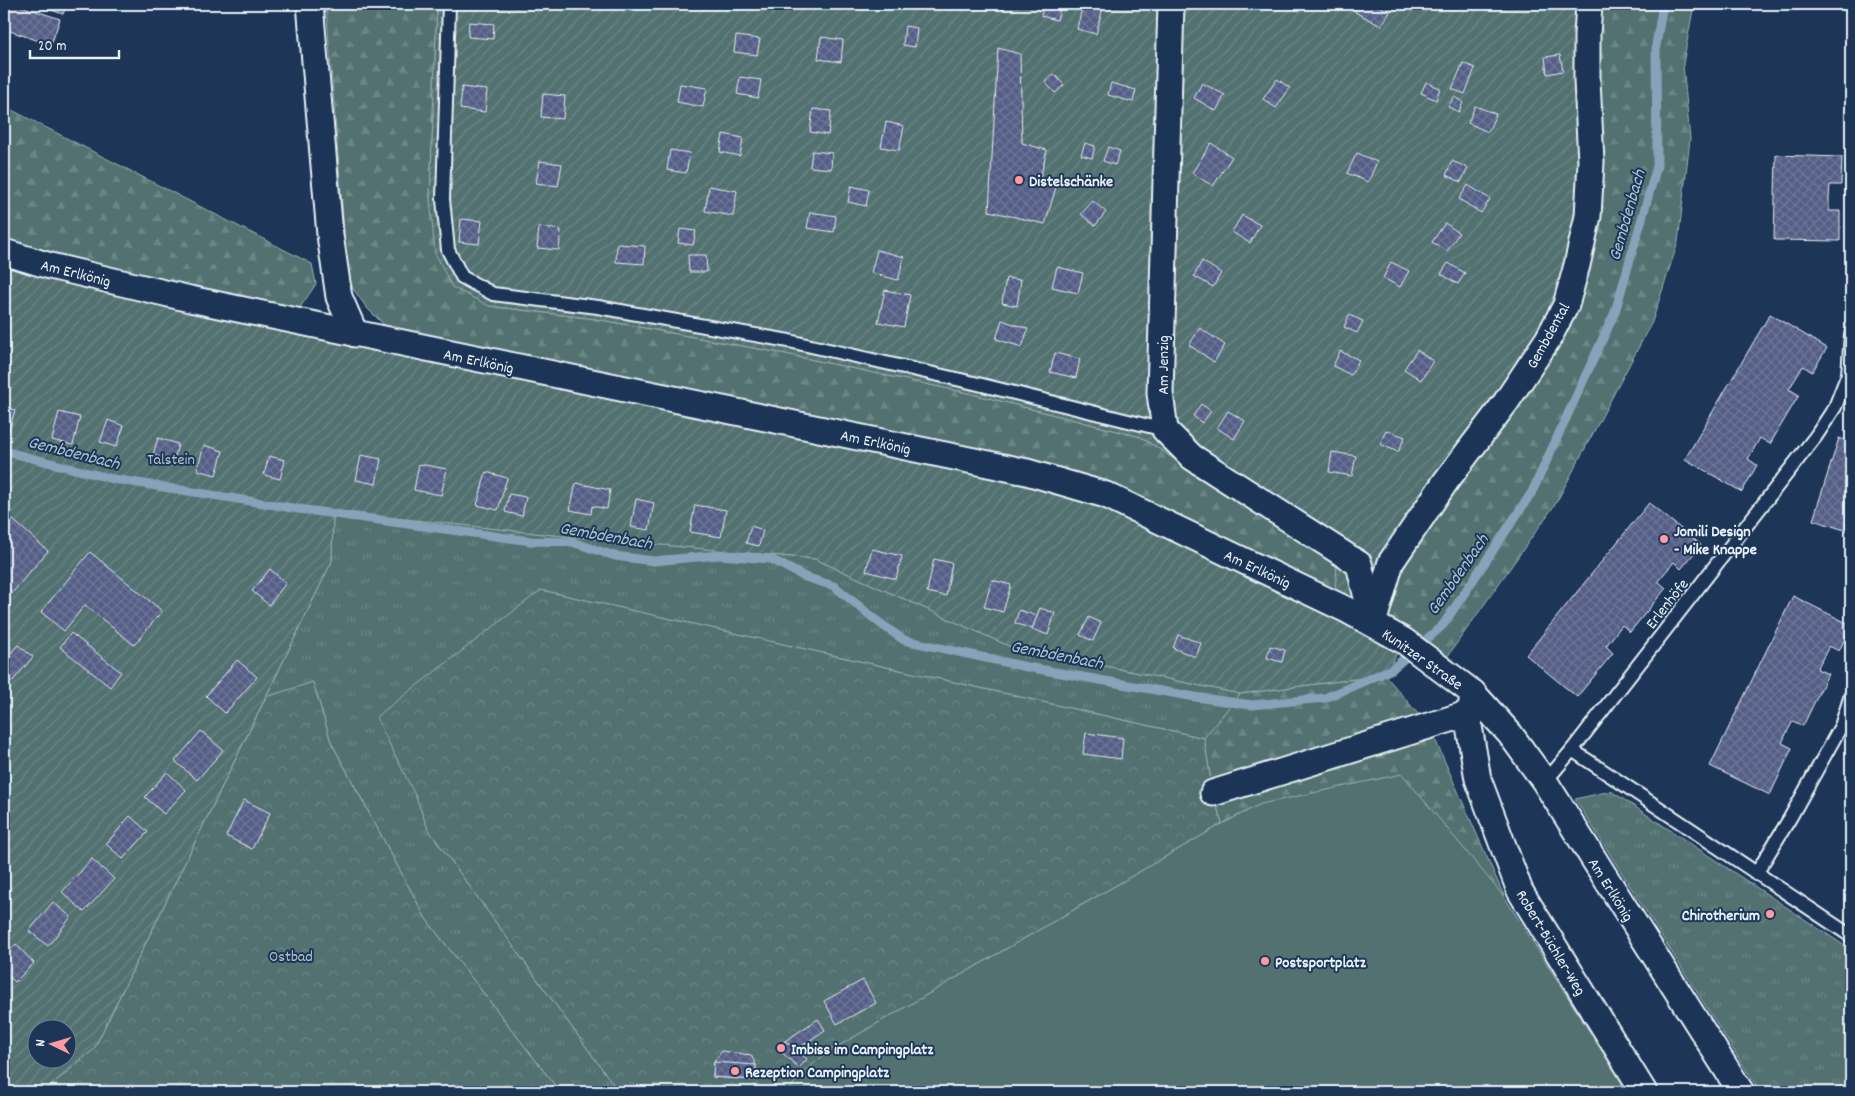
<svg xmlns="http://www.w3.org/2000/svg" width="1855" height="1096" font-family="Dekko,sans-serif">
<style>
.grass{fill:url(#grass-tufts);stroke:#9db1b4}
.forest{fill:url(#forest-firs);stroke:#9db1b4}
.park{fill:url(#park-crowns);stroke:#9db1b4}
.garden{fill:url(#garden-furrows);stroke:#9db1b4;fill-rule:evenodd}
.pitch{fill:#527170;stroke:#9db1b4}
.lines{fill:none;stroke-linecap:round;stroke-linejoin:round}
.stream{stroke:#87a2b9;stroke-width:9}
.building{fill:url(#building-cross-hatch);stroke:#e8f1f8}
.lane-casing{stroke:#e8f1f8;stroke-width:16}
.street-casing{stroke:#e8f1f8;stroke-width:29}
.lane{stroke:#1d3557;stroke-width:12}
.street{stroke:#1d3557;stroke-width:25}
.poi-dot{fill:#ff9aa2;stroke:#1d3557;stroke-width:2}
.labels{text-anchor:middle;stroke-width:4;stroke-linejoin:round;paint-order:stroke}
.poi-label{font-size:16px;font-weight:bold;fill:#e8f1f8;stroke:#1d3557;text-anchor:start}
.street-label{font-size:16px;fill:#e8f1f8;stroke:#1d3557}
.park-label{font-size:16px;fill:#b4c4c8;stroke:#1d3557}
.water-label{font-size:18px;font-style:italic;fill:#b0c3d3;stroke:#1d3557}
</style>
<defs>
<pattern id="grass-tufts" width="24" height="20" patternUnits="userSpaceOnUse" patternTransform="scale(1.25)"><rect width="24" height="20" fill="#527170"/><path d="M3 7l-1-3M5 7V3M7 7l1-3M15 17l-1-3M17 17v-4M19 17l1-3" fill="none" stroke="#6b8685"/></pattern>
<pattern id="forest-firs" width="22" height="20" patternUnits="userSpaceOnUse" patternTransform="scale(1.25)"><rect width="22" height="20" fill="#527170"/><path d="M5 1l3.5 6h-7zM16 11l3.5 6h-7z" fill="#6b8685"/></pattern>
<pattern id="park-crowns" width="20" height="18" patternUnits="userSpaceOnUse" patternTransform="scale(1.25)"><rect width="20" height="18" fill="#527170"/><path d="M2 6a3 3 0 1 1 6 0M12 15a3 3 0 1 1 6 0" fill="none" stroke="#6b8685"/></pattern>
<pattern id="garden-furrows" width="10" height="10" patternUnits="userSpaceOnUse" patternTransform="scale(1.25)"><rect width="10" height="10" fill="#527170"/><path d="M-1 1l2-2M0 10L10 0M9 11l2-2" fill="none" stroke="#6b8685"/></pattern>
<pattern id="building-cross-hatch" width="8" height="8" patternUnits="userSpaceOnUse" patternTransform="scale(1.25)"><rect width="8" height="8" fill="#545e86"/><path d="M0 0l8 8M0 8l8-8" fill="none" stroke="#6d7698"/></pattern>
</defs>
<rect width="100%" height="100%" fill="#1d3557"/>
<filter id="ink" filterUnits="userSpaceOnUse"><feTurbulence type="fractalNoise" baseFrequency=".02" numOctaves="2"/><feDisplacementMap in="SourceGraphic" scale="10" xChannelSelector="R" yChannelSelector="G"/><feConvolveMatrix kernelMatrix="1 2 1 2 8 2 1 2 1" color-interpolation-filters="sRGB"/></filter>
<g filter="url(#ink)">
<g class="grass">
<polygon points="333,511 553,535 815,559 1009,646 1240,694 1204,738 540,590 416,797 428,829 619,1092 560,1092 426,919 331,742 313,683 266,697 332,561"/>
<polygon points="1611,791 1851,950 1851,1092 1760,1092 1575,799"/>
</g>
<g class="forest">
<polygon points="326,4 437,4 430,199 489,306 596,319 786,354 977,395 1141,437 1337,566 1335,593 407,336 384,325 367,308 353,289 347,269"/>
<polygon points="1589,4 1694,4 1683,64 1690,139 1678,242 1652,322 1556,503 1440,667 1373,623"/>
<polygon points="4,106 312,264 316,284 299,309 173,284 4,239"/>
<polygon points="1385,675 1430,728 1505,898 1628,1092 1261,804 1222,824 1213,793 1204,738 1240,694"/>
</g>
<g class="park">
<polygon points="541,590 1204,738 1213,793 1222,824 828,1052 800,1075 788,1092 619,1092 428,829 416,797 376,717"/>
<polygon points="313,682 331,742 426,919 560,1092 43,1092 94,1049 266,697"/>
</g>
<path class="garden" d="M437 4H1589L1591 162 1566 305 1446 481 1373 623 1404 641 1385 675 1240 694 1009 646 815 559 553 535 333 511 332 561 94 1049 43 1092H4V328L9 314 8 297 4 293V239L173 284 360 322 384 325 407 336 1025 458 1104 483 1335 592 1337 566 1141 437 977 395 786 354 596 319 489 306 452 287 435 253 430 199ZM38 1028H68V1058H38Z"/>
<polygon class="pitch" points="1402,774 1505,898 1628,1092 788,1092 800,1075 828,1052 1222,824 1261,804"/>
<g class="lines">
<polyline class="stream" points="4,451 113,479 299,509 531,541 572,542 615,556 654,561 719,555 771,559 805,577 834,586 881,624 904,640 1027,667 1195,697 1252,705 1325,698 1392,669 1443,625 1532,492 1615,312 1657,166 1656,45 1663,4"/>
</g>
<g class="building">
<polygon points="4,4 15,4 60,19 51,45 4,29"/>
<polygon points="32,4 67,4 63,14"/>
<polygon points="1044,4 1061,4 1057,20 1041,16"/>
<polygon points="1083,4 1103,7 1096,34 1077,29"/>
<polygon points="1360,4 1375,4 1390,12 1381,26 1355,12"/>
<polygon points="469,22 494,24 493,39 468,37"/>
<polygon points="905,26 917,28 915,47 903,45"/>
<polygon points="736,36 760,39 757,55 734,52"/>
<polygon points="821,37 843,40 841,62 818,59"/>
<polygon points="998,48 1020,54 1022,143 1047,150 1039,183 1056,187 1045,224 989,211"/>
<polygon points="1560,55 1563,71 1547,74 1545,57"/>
<polygon points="1463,63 1475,68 1465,94 1452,89"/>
<polygon points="1054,74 1064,85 1055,93 1045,82"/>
<polygon points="740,77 761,80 758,98 737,94"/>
<polygon points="1277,79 1290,88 1276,108 1263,99"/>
<polygon points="1426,82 1440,88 1436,100 1421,93"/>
<polygon points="1111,83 1136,90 1133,102 1108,95"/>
<polygon points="1202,83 1225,95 1216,111 1194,98"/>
<polygon points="680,84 707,88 703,107 677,102"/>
<polygon points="462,87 487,90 485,112 460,109"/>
<polygon points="543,94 565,96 563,119 541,117"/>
<polygon points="1454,97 1463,102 1459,112 1448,107"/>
<polygon points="1475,106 1496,114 1488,132 1468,123"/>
<polygon points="813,109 831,111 828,135 810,132"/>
<polygon points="886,122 904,126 899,150 881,147"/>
<polygon points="723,134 743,138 740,156 720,152"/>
<polygon points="1085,143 1095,146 1092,158 1081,155"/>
<polygon points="1211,143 1232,157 1213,186 1192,173"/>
<polygon points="1108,147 1120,151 1115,165 1103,161"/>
<polygon points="670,150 690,153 686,173 667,170"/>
<polygon points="812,151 832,153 831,169 810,167"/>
<polygon points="1357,153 1377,162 1368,182 1347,173"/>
<polygon points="1776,155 1842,157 1841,185 1830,185 1829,198 1829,211 1840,211 1840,241 1774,240"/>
<polygon points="540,161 562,164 558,186 536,183"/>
<polygon points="1452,161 1468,168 1461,182 1446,175"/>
<polygon points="1468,185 1490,199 1481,213 1459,199"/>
<polygon points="709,186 737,191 733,216 705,211"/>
<polygon points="851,186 869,190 866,206 848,202"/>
<polygon points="1093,201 1106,212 1095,226 1081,214"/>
<polygon points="810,212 836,216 834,232 807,228"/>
<polygon points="1242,215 1260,225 1250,243 1232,232"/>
<polygon points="461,219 482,221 479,244 459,242"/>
<polygon points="1445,223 1459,233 1447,251 1432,242"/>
<polygon points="539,227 561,230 559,250 537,248"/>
<polygon points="680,229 696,231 693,245 678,243"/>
<polygon points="617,244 645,246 644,264 616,262"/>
<polygon points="877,250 904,257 898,280 871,273"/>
<polygon points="688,255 706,255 707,272 689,272"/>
<polygon points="1202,261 1221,273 1213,287 1194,276"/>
<polygon points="1391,262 1409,271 1400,287 1383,278"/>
<polygon points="1448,263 1465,273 1458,284 1441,274"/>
<polygon points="1057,267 1083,273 1078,293 1052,287"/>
<polygon points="1006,278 1021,280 1017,306 1002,303"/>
<polygon points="885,290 910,295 904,327 878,322"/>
<polygon points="1770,314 1827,348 1812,372 1803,366 1796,378 1789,389 1799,395 1770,444 1760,438 1748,459 1757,465 1742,492 1685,459"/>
<polygon points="1349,315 1363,321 1357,333 1344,327"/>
<polygon points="1002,320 1028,329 1022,347 996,339"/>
<polygon points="1200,328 1225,345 1214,362 1189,345"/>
<polygon points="1417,350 1433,361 1421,380 1404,369"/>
<polygon points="1340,351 1359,360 1351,375 1333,366"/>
<polygon points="1055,353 1080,359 1076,378 1050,372"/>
<polygon points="1201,404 1211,411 1202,423 1193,416"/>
<polygon points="4,407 15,410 9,431 4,430"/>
<polygon points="1228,411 1245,421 1234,439 1217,428"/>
<polygon points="59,412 80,417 73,445 52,440"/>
<polygon points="108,420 124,426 116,447 100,442"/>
<polygon points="1386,430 1405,437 1398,452 1380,444"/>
<polygon points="158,438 178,444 174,461 153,455"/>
<polygon points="1839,438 1851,442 1851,532 1813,520"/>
<polygon points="204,445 223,451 216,475 197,470"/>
<polygon points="1332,452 1356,456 1352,476 1329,472"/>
<polygon points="361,455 381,459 376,484 356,480"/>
<polygon points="269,456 285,460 280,479 264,475"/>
<polygon points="419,464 447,469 441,495 414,490"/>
<polygon points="486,472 507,478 498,510 477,505"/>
<polygon points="576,483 610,490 607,509 592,506 591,514 570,510"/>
<polygon points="509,494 526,497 522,516 505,512"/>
<polygon points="636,499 654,503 649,530 631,527"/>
<polygon points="1649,503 1701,545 1681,569 1674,562 1658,581 1666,588 1630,632 1622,625 1606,646 1613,653 1577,697 1526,655"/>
<polygon points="695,505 726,510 721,537 690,532"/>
<polygon points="12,519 48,551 11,594 4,587 4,528"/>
<polygon points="751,526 763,530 759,546 746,543"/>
<polygon points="872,549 902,556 896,579 866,571"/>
<polygon points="90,552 162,611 134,645 85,605 64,631 41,612"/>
<polygon points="934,559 952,563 946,596 927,592"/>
<polygon points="270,569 286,583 269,605 252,591"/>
<polygon points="992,580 1011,585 1003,612 984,607"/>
<polygon points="1793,596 1851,625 1851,626 1839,651 1829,646 1817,669 1828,674 1803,726 1793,721 1787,732 1782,743 1792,748 1770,795 1710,766"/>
<polygon points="1040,608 1055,613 1048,635 1032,629"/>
<polygon points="1019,610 1037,616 1032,629 1015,623"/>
<polygon points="1089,617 1101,623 1093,641 1080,635"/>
<polygon points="71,633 121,672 110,687 60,647"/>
<polygon points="1178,635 1201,643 1196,657 1173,648"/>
<polygon points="18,645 33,657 11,683 4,676 4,661"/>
<polygon points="1270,646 1285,650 1282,662 1267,658"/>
<polygon points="237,660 257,677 225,713 206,696"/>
<polygon points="201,731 223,750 197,780 175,761"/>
<polygon points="1086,733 1123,738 1121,759 1083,754"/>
<polygon points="167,772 186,790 164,814 145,797"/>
<polygon points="244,800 270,813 252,849 226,836"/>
<polygon points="130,816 148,832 123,859 106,844"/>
<polygon points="1851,825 1851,849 1845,845"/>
<polygon points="92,859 114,879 84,912 62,892"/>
<polygon points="53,902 71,917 48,946 29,931"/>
<polygon points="16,944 34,963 15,982 4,971 4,957"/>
<polygon points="863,980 876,1003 837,1024 824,1001"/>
<polygon points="818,1019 825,1030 796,1050 785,1041"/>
<polygon points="785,1041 807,1059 799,1068 778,1049"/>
<polygon points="722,1051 751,1055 756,1065 755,1080 713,1077 714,1062"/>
<polygon points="714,1062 756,1065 755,1080 713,1077"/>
</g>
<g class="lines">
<defs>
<g id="lane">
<polyline points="449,4 443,199 448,250 462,277 493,294 598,307 789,341 974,383 1165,430"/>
<polyline points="1572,750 1816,436 1835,407 1848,374 1851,334"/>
<polyline points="1545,782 1572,750 1851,936"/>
<polyline points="1756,874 1790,818 1841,726 1851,695"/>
</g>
<g id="street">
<polyline points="310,4 330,235 339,297 355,334"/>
<polyline points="1171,4 1160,393 1165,430 1192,457 1359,564 1373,623"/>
<polyline points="4,252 50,266 190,299 1027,472 1106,495 1347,610 1404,641 1473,693 1510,734 1545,782 1741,1092"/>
<polyline points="1374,620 1391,562 1446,481 1506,402 1548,339 1566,305 1577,265 1588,216 1591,162 1587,80 1587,35 1589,4"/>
<polyline points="1473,693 1469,726 1478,779 1520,891 1644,1092"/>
<polyline points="1213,793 1470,713"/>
</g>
</defs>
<use href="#lane" class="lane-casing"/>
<use href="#street" class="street-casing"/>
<use href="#lane" class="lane"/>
<use href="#street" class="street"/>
</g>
</g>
<g class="poi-dot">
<circle cx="1019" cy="180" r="5"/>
<circle cx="1664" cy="539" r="5"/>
<circle cx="1770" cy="914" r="5"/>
<circle cx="1265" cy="961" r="5"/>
<circle cx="781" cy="1048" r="5"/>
<circle cx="735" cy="1071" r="5"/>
</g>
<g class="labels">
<g class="poi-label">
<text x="1029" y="186">Distelschänke</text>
<text x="1674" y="536">Jomili Design<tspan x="1674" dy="18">- Mike Knappe</tspan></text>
<text x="1760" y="920" text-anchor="end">Chirotherium</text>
<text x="1275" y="967">Postsportplatz</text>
<text x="791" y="1054">Imbiss im Campingplatz</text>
<text x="745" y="1077">Rezeption Campingplatz</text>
</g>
<g class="street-label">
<text transform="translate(76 272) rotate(14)" y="6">Am Erlkönig</text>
<text transform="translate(1547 335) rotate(-61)" y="6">Gembdental</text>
<text transform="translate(479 360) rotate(12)" y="6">Am Erlkönig</text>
<text transform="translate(1162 365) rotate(-90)" y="6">Am Jenzig</text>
<text transform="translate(876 441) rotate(12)" y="6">Am Erlkönig</text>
<text transform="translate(1258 568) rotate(25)" y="6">Am Erlkönig</text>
<text transform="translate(1666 603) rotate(-52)" y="6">Erlenhöfe</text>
<text transform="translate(1423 658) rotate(35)" y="6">Kunitzer Straße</text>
<text transform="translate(1612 889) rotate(58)" y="6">Am Erlkönig</text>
<text transform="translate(1552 942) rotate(59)" y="6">Robert-Büchler-Weg</text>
</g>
<g class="park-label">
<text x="171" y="464">Talstein</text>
<text x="291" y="961">Ostbad</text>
</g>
<g class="water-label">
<text transform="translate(1626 215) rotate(-74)" y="6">Gembdenbach</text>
<text transform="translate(74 452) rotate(14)" y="6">Gembdenbach</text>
<text transform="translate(606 535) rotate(10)" y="6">Gembdenbach</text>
<text transform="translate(1457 574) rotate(-55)" y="6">Gembdenbach</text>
<text transform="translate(1057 654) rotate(11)" y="6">Gembdenbach</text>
</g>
</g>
<rect width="1855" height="1096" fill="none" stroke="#1d3557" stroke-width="20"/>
<rect x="10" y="10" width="1835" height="1076" fill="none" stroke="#e8f1f8" stroke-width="2" filter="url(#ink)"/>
<g transform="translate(52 1044) rotate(275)"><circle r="24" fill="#1d3557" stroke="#6e8097"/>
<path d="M0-4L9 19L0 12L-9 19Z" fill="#ff9aa2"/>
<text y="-8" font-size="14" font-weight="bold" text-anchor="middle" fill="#e8f1f8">N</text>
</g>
<path d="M30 50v8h89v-8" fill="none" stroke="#e8f1f8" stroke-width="2.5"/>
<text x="38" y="50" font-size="15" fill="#e8f1f8" stroke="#1d3557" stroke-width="4" paint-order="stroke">20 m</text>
</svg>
